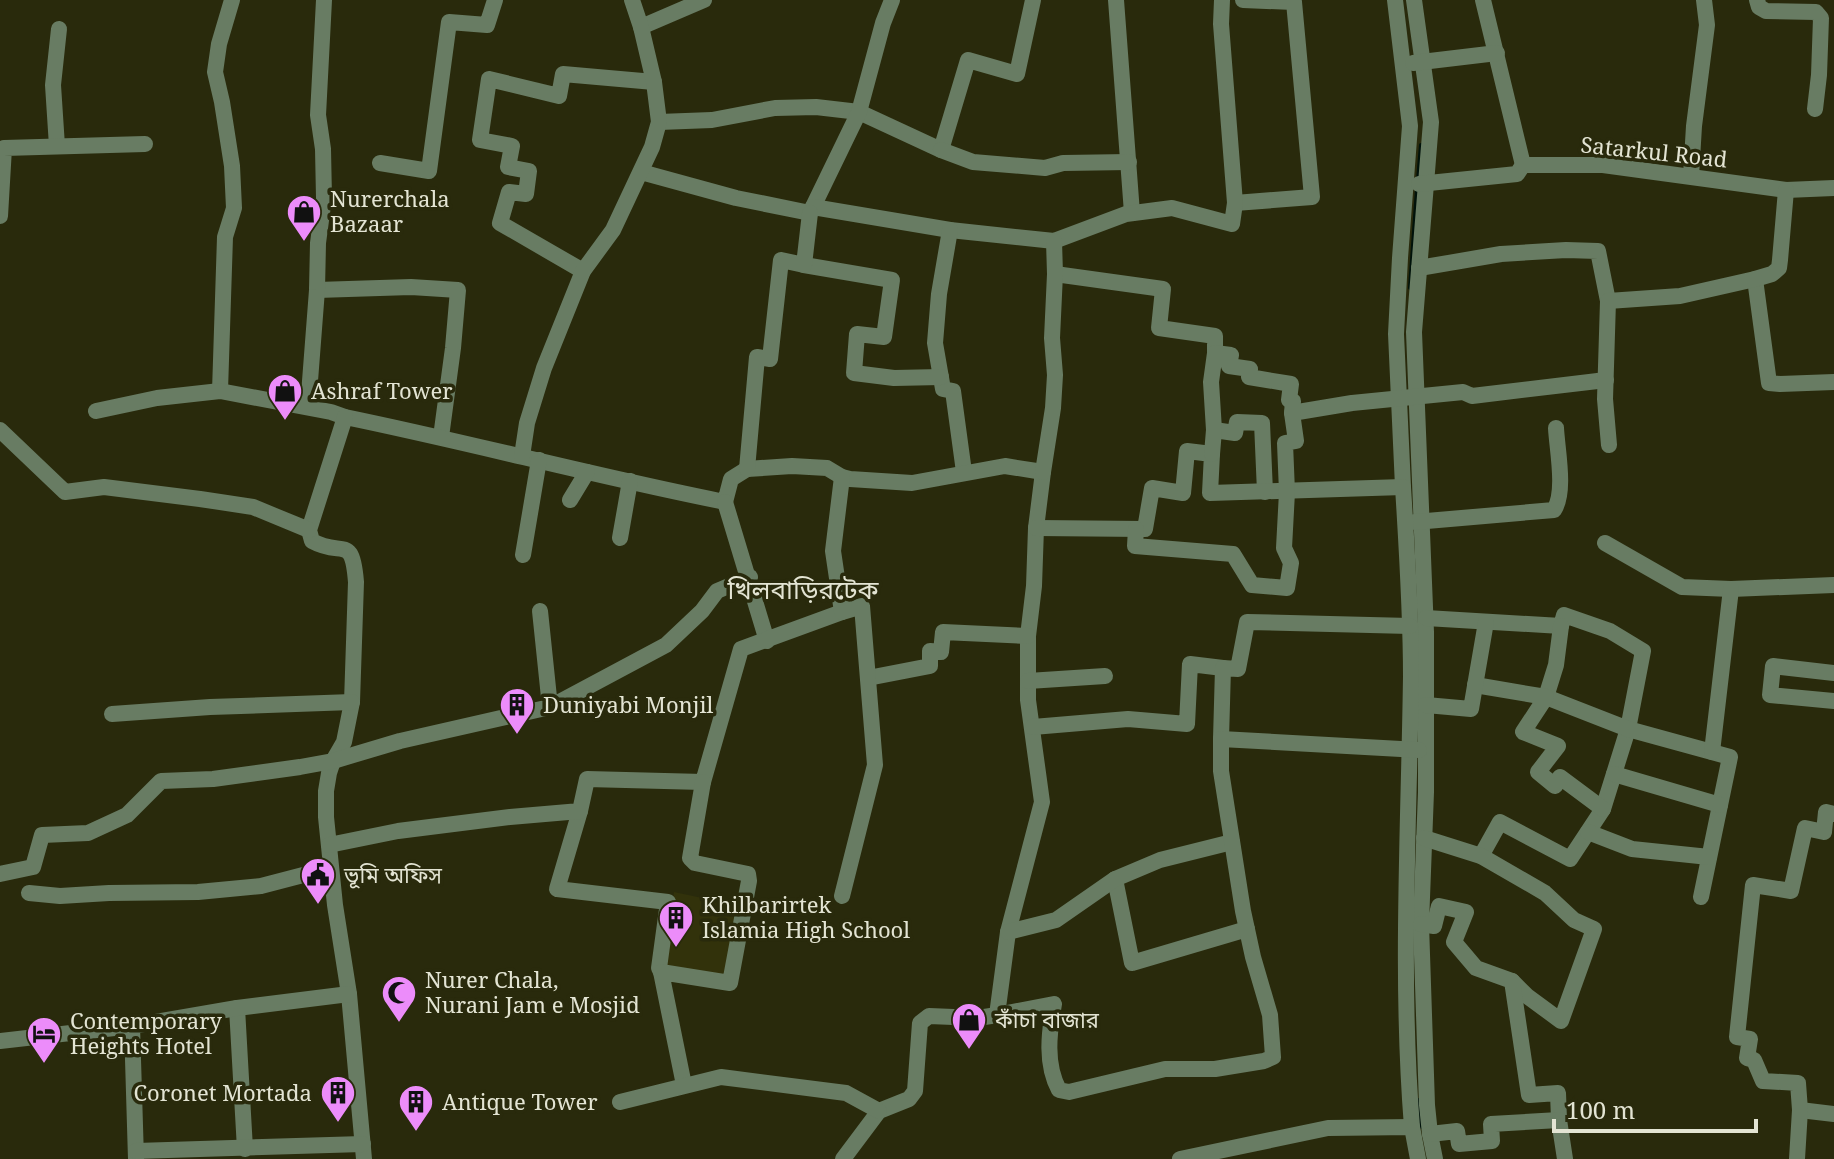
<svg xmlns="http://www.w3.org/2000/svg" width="1834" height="1159" font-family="'Noto Serif','Noto Sans Bengali',serif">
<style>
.built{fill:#32320b}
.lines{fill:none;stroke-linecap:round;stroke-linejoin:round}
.stream{stroke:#00120a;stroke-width:4}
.minor{stroke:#687c63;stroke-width:16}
.labels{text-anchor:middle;stroke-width:7;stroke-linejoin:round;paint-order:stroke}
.street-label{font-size:22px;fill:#e3e4d3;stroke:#292a0c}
.poi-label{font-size:22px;fill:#e3e4d3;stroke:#292a0c;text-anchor:start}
.quarter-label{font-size:26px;fill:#e3e4d3;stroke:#292a0c}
</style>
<rect width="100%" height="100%" fill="#292a0c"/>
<polygon class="built" points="674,892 740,906 728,981 661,969"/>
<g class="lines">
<g class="stream">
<polyline points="1418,180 1421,145"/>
<polyline points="1410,288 1417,189"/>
<polyline points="1419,1100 1419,1118 1422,1127"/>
</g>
<g class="minor">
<polyline points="1116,0 1132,213"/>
<polyline points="1395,0 1410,126 1400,258 1396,334 1403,487"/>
<polyline points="1414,0 1431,122 1414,332 1426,632 1426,792 1421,924 1427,1105 1430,1134 1435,1159"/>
<polyline points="1483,0 1523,165"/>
<polyline points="1757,0 1759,7 1766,11 1816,12 1821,18 1819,75 1815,109"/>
<polyline points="641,27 704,0"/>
<polyline points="1413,63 1497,53"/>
<polyline points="659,122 712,120 775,108 816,107 859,112 941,150 968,60 1017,74 1033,0"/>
<polyline points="57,146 53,85 59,29"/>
<polyline points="941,150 973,162 1045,168 1063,163 1129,162"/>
<polyline points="380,163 429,171 449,22 487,25 495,0"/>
<polyline points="641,172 736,198 810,213 859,112 883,23 892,0"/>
<polyline points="1691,176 1694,126 1707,25 1704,0"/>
<polyline points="1419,184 1517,174 1523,165 1603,165 1786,190 1834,188"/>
<polyline points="1235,203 1312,197 1294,2 1243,0"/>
<polyline points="813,207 950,230 1054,241 1126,214 1172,208 1232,224 1235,203 1221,24 1222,0"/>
<polyline points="0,216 4,148 145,144"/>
<polyline points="950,230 939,294 935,343 943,389 953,391 964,472"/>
<polyline points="804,265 892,280 884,337 857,334 854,373 894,378 941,377"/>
<polyline points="1419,268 1501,254 1566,250 1598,251 1608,301"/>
<polyline points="583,271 500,223 509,192 526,194 529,171 508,167 512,146 480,140 489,79 559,96 563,74 654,82"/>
<polyline points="1055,274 1163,289 1159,328 1215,336 1215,353"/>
<polyline points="1755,279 1769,383 1780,384 1834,382"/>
<polyline points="317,290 411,287 458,290 453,348 441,437"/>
<polyline points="220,391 225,237 234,208 232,166 222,102 215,72 219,44 232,0"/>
<polyline points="308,407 317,290 318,243 324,198 323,149 318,115 324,0"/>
<path d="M96 411 157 398 220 391 331 412 345 417C472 443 598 477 725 502L731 479 747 469 792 466 827 468 842 477 850 479 912 483 1005 466 1043 472 1036 528 1034 586 1028 636V700L1042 802 1008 932 997 1015 978 1018 929 1016 920 1023 915 1091 909 1099 879 1111 843 1159"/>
<polyline points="1292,413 1352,403 1463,392 1472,396 1606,380"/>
<path d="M345 417 309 530 312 541C343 558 352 533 356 582L352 702 344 742 333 761 329 773 326 791V817L335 905 349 994 364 1159"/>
<polyline points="0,430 65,492 104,487 200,499 253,507 309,530"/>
<polyline points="1214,430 1235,433 1237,422 1262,423 1265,492"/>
<polyline points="1609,445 1605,399 1608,301 1680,296 1755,279 1772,274 1779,268 1780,260 1786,190"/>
<polyline points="522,456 527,423 544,368 583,271 613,230 652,147 659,122 654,82 641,27 632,0"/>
<polyline points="747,469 757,357 770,359 781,260 804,265 810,213"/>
<polyline points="1043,472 1053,408 1055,375 1052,338 1055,274 1054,241"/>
<polyline points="570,500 587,472"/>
<polyline points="725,502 767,641"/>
<path d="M1415 522 1554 510C1566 492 1557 449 1556 428"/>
<path d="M1036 528 1145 529 1152 488 1183 493 1187 451 1212 454 1210 493 1403 487C1407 550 1411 613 1411 676 1409 826 1400 978 1412 1127"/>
<polyline points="1136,529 1135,546 1233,554 1252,585 1287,588 1291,563 1284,548 1287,492 1285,443 1296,441 1292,413 1293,401 1289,400 1291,384 1249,377 1250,369 1229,366 1231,355 1215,353 1211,382 1214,430 1212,454"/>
<polyline points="620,538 630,481"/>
<polyline points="1605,543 1682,587 1731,589 1834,585"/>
<polyline points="523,555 539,460"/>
<polyline points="540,611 550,707"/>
<polyline points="1426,618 1561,626 1564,615 1610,631 1643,651 1628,729 1603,809 1570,859 1500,822 1481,856"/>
<polyline points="1561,626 1556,665 1546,697 1628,729 1730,757 1701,897"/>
<polyline points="1834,673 1773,666 1770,695 1834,701"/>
<polyline points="868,678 930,666 930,651 941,652 943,632 1028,636"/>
<polyline points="1028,681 1105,676"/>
<polyline points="1475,685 1546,697 1523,732 1558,746 1538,772 1555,786 1560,777 1603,809"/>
<polyline points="1426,705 1471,709 1486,622"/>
<polyline points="112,714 210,707 352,702"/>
<polyline points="1033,727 1128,719 1187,724 1190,664 1223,668"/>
<polyline points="1221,739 1223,668 1238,669 1247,622 1410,626"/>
<polyline points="1712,752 1731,589"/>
<polyline points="1614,774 1720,805"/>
<polyline points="580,811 557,889 668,902 659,968 661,972"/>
<polyline points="1588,832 1632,849 1709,857"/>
<polyline points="1424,838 1481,856 1545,893 1574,920 1594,929 1561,1021 1527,996 1512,981"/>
<polyline points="329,845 398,831 510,817 580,811 587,779 703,782 741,649 842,612"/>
<polyline points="0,874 33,867 42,835 88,833 127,815 161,781 213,779 300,767 333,761 400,741 550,707 666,645 702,611 717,591 750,577"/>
<polyline points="1115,879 1132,963 1247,929"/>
<polyline points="29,893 60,896 109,893 198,892 261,886 330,868"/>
<polyline points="842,896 875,765 862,606 842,612 833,551 842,477"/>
<polyline points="1421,924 1434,926 1439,906 1466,912 1454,942 1476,968 1512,981 1529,1095 1558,1093 1559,1120"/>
<polyline points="1008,932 1056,920 1115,879 1160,860 1232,842"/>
<polyline points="237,1008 245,1149"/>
<path d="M997 1015 1054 1004C1049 1033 1045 1064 1059 1090L1069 1092 1165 1069H1215L1264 1061 1273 1057 1270 1015 1253 957 1243 911 1221 771V739L1419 750"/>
<polyline points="132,1026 136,1159"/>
<polyline points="0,1041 132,1026 237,1008 349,994"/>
<polyline points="684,1085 661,972 730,983 749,881 748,874 695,863 690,858 703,782"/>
<polyline points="620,1102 721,1077 846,1093 879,1111"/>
<polyline points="1800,1110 1834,1114"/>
<polyline points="1430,1134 1457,1131 1459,1144 1492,1141 1491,1124 1559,1120 1565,1159"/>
<polyline points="136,1151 363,1144"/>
<polyline points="1180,1159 1328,1128 1412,1127 1418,1159"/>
<polyline points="1797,1159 1800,1110 1798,1083 1763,1081 1754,1060 1747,1058 1750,1039 1737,1037 1753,885 1791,891 1805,828 1824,832 1826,812 1834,814"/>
</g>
</g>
<defs>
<symbol id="shop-pin" viewBox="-11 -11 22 30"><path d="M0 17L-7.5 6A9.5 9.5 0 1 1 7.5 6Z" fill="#ec8cfa" stroke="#292a0c"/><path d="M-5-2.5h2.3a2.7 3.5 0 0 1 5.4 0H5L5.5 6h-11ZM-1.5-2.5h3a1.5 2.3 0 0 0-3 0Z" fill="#111"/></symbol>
<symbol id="building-pin" viewBox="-11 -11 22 30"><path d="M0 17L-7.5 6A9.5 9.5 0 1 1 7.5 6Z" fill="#ec8cfa" stroke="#292a0c"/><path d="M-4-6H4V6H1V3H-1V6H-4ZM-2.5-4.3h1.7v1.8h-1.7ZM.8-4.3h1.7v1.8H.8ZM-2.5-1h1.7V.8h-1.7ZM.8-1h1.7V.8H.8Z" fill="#111"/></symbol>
<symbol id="civic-pin" viewBox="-11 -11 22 30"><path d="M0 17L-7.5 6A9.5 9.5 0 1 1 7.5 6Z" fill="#ec8cfa" stroke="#292a0c"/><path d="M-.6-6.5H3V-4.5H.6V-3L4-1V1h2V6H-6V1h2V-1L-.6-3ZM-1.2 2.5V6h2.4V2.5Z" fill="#111"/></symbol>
<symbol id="mosque-pin" viewBox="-11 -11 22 30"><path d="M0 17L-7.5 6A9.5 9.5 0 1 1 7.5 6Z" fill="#ec8cfa" stroke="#292a0c"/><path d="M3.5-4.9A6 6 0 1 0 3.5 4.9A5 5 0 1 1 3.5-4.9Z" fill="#111"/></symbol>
<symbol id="hotel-pin" viewBox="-11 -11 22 30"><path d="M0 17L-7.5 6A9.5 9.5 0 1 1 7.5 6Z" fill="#ec8cfa" stroke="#292a0c"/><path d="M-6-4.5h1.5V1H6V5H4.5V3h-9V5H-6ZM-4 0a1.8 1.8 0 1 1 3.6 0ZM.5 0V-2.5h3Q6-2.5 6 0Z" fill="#111"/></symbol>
</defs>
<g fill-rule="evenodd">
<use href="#shop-pin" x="284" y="192" width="40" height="54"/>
<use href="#shop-pin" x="265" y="371" width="40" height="54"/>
<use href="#building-pin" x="497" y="685" width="40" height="54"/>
<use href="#civic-pin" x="298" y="855" width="40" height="54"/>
<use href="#building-pin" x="656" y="898" width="40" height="54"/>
<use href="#mosque-pin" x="379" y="973" width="40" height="54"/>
<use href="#shop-pin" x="949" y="1000" width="40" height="54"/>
<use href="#hotel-pin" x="24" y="1014" width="40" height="54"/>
<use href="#building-pin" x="318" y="1073" width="40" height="54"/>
<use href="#building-pin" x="396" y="1082" width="40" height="54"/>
</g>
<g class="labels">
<g class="street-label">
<text transform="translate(1654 152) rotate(6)" y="8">Satarkul Road</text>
</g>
<g class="poi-label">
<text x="330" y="207">Nurerchala<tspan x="330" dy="25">Bazaar</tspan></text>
<text x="311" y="399">Ashraf Tower</text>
<text x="543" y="713">Duniyabi Monjil</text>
<text x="344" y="883">ভূমি অফিস</text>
<text x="702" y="913">Khilbarirtek<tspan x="702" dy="25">Islamia High School</tspan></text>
<text x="425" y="988">Nurer Chala,<tspan x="425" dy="25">Nurani Jam e Mosjid</tspan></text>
<text x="995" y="1028">কাঁচা বাজার</text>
<text x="70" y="1029">Contemporary<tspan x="70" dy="25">Heights Hotel</tspan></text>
<text x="312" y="1101" text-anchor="end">Coronet Mortada</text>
<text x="442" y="1110">Antique Tower</text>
</g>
<g class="quarter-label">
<text x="803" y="599">খিলবাড়িরটেক</text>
</g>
</g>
<path d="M1554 1119v12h202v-12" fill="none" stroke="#e3e4d3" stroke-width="4"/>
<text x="1566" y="1119" font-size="24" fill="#e3e4d3" stroke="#292a0c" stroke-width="6" paint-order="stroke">100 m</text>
</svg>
